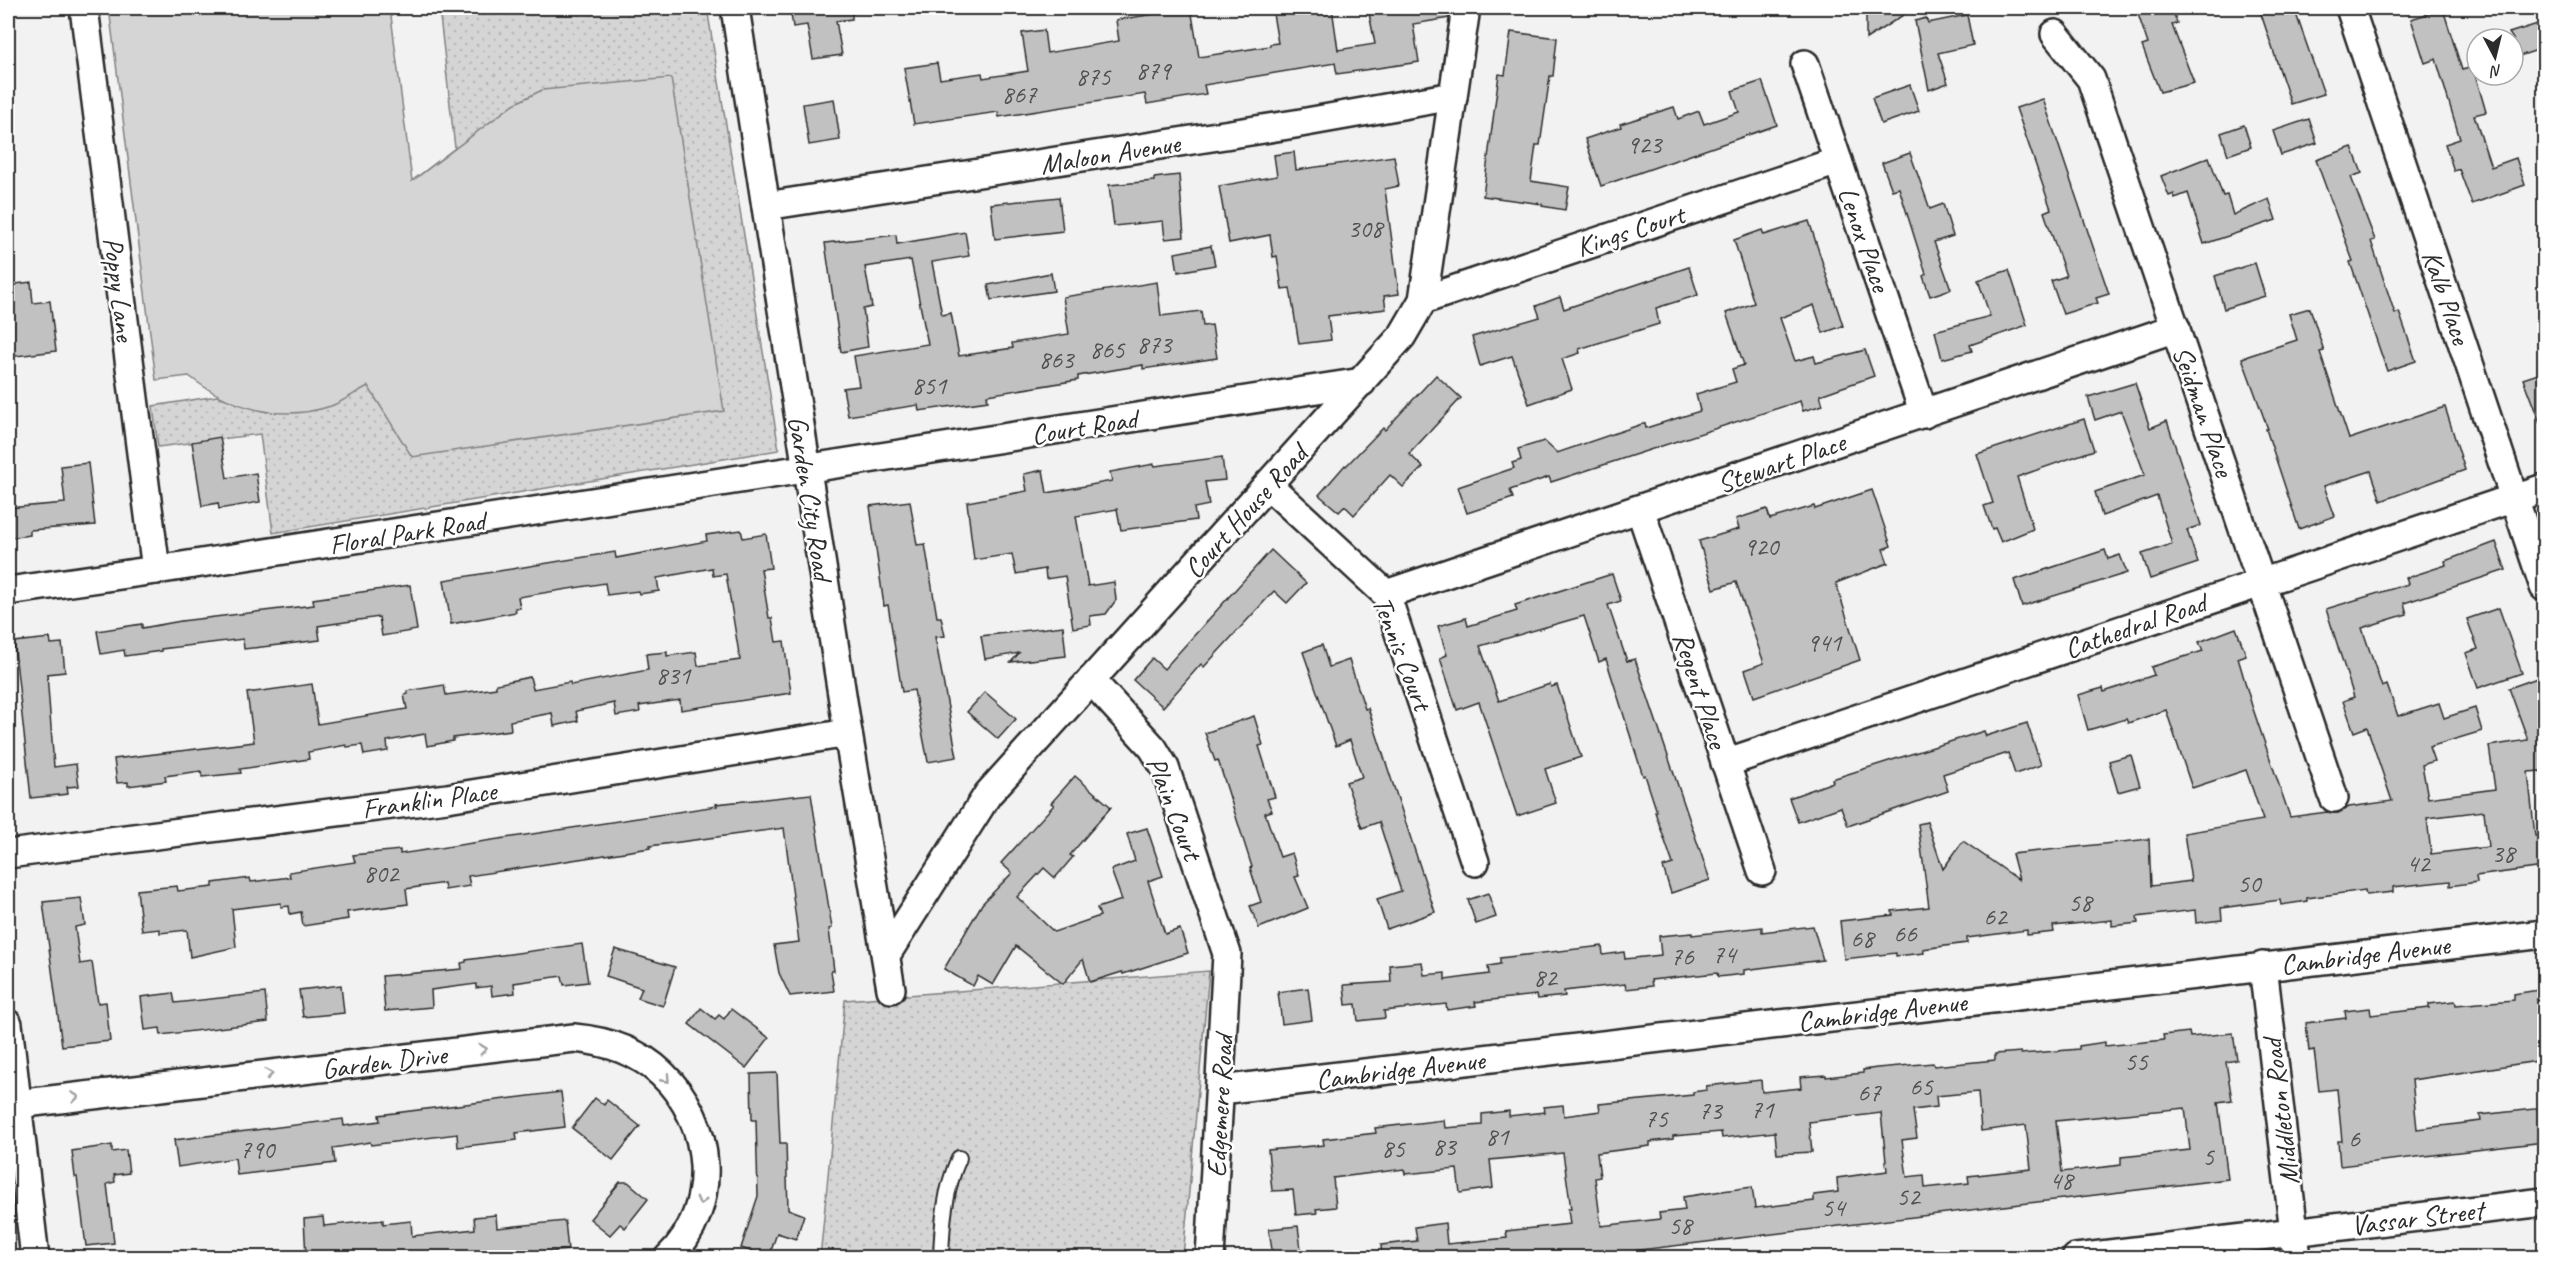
<svg xmlns="http://www.w3.org/2000/svg" width="2552" height="1265" font-family="Caveat,sans-serif">
<style>
.grass{fill:url(#grass-dots);stroke:#808080;stroke-width:1.5}
.green{fill:#d5d5d5;stroke:#808080;stroke-width:1.5}
.building{fill:#c1c1c1;stroke:#2b2b2b;stroke-width:1.5;fill-rule:evenodd}
.lines{fill:none;stroke-linecap:round;stroke-linejoin:round}
.lane-casing{stroke:#2b2b2b;stroke-width:18}
.street-casing{stroke:#2b2b2b;stroke-width:32}
.lane{stroke:#fff;stroke-width:14}
.street{stroke:#fff;stroke-width:27}
.oneway{stroke:#a0a0a0}
.labels{text-anchor:middle;stroke-width:5;stroke-linejoin:round;paint-order:stroke}
.number-label{font-size:26px;fill:#505050}
.street-label{font-size:28px;fill:#2b2b2b;stroke:#fff}
</style>
<defs>
<pattern id="grass-dots" width="8" height="8" patternUnits="userSpaceOnUse" patternTransform="scale(1.5)"><rect width="8" height="8" fill="#d5d5d5"/><path d="M2 2h.1M6 6h.1" fill="none" stroke="#b7b7b7" stroke-width="1.8" stroke-linecap="round"/></pattern>
</defs>
<rect width="100%" height="100%" fill="#f2f2f2"/>
<filter id="ink" filterUnits="userSpaceOnUse"><feTurbulence type="fractalNoise" baseFrequency=".0167" numOctaves="2"/><feDisplacementMap in="SourceGraphic" scale="12" xChannelSelector="R" yChannelSelector="G"/><feConvolveMatrix kernelMatrix="1 2 1 2 8 2 1 2 1" color-interpolation-filters="sRGB"/></filter>
<g filter="url(#ink)">
<g class="grass">
<polygon points="439,8 707,8 779,450 273,533 260,434 158,447 153,406 217,396 267,412 412,181 455,148"/>
<polygon points="1209,971 1183,1257 820,1258 845,1000"/>
</g>
<path class="green" d="M109 8H390L412 181 514 104 542 90 671 78 724 411 412 457 368 386C356 392 344 401 331 406 279 423 230 408 189 376L156 380Z"/>
<g class="building">
<polygon points="790,8 852,8 852,19 836,21 842,55 813,59 807,25 793,27"/>
<polygon points="1178,8 1191,8 1199,57 1270,46 1270,44 1278,43 1272,8 1332,8 1338,50 1375,44 1368,8 1450,8 1449,18 1413,24 1419,62 1337,74 1335,63 1204,85 1206,94 1147,104 1145,94 999,117 998,112 914,124 904,68 937,63 940,79 982,73 983,78 1028,71 1022,33 1044,30 1047,53 1119,41 1116,20 1162,13 1161,10"/>
<polygon points="1866,8 1914,8 1866,39"/>
<polygon points="2136,8 2172,8 2177,23 2172,25 2194,83 2160,92 2142,46 2148,44"/>
<polygon points="2259,8 2294,8 2324,94 2291,104"/>
<polygon points="2443,9 2462,70 2473,67 2486,112 2474,115 2491,167 2516,158 2525,185 2472,204 2459,169 2454,171 2445,144 2460,139 2436,59 2425,63 2411,19"/>
<polygon points="1967,15 1973,45 1938,53 1948,83 1929,90 1915,21 1926,18 1928,23"/>
<polygon points="2544,22 2544,48 2516,57 2513,39 2509,33"/>
<polygon points="1511,32 1557,38 1553,76 1550,76 1540,145 1536,145 1531,181 1569,187 1565,210 1542,206 1542,204 1483,196 1499,74 1505,75"/>
<polygon points="1762,81 1777,125 1601,186 1585,139 1621,127 1620,124 1674,107 1678,119 1699,111 1704,124 1739,112 1732,91"/>
<polygon points="1910,85 1919,111 1881,124 1872,98"/>
<polygon points="834,99 840,140 809,145 803,104"/>
<polygon points="2043,99 2109,294 2096,298 2098,303 2063,314 2051,281 2066,276 2044,212 2051,209 2016,108"/>
<polygon points="2309,119 2317,143 2281,155 2273,131"/>
<polygon points="2244,125 2251,147 2228,155 2221,133"/>
<polygon points="2352,147 2362,173 2351,177 2375,240 2371,241 2395,314 2399,312 2416,361 2387,371 2350,262 2353,261 2316,160"/>
<polygon points="1294,152 1296,170 1394,156 1399,186 1385,189 1399,294 1384,296 1386,309 1328,316 1331,340 1299,344 1290,288 1282,289 1277,256 1273,257 1270,235 1229,243 1219,186 1277,176 1274,155"/>
<polygon points="1910,153 1930,209 1943,204 1953,236 1934,242 1951,289 1930,296 1923,276 1926,274 1899,188 1892,190 1882,163"/>
<polygon points="2209,157 2223,196 2227,195 2233,215 2269,199 2276,220 2204,244 2188,193 2175,198 2174,194 2169,196 2161,176"/>
<polygon points="1179,175 1184,237 1165,239 1163,221 1114,226 1109,185 1154,181 1154,178"/>
<polygon points="1059,197 1063,231 995,239 991,204"/>
<polygon points="1809,221 1843,326 1823,333 1814,305 1780,318 1795,361 1814,356 1816,363 1865,350 1874,376 1820,395 1823,405 1803,411 1800,401 1551,482 1549,477 1510,490 1513,498 1467,513 1458,487 1514,468 1512,463 1521,460 1518,449 1544,441 1557,453 1645,423 1646,428 1700,411 1696,394 1736,382 1732,369 1744,365 1726,313 1754,303 1734,240 1762,230 1764,235"/>
<polygon points="965,232 969,256 932,262 942,315 951,313 959,356 1013,348 1012,343 1069,334 1063,297 1157,282 1161,316 1201,311 1203,326 1212,325 1217,358 1143,369 1143,365 1078,376 1078,380 987,395 988,401 919,411 918,405 848,416 843,388 859,386 854,356 928,344 911,260 865,267 872,307 863,309 868,347 841,352 825,243 896,235 897,244"/>
<polygon points="1211,246 1215,265 1178,272 1175,253"/>
<polygon points="2255,263 2265,296 2224,309 2215,276"/>
<polygon points="1689,267 1698,295 1656,308 1659,324 1579,349 1580,353 1562,359 1572,389 1529,404 1512,356 1480,366 1472,337 1540,317 1536,306 1560,297 1564,309"/>
<polygon points="2009,270 2027,325 1970,345 1972,351 1942,359 1935,331 1990,316 1978,280"/>
<polygon points="1051,273 1054,291 991,300 988,285"/>
<polygon points="31,282 33,303 50,301 56,351 8,357 8,285"/>
<polygon points="2310,308 2324,351 2320,352 2349,439 2445,407 2465,470 2381,501 2371,471 2324,486 2335,516 2299,529 2266,429 2268,429 2242,358 2297,340 2289,314"/>
<polygon points="2544,372 2544,431 2543,431 2523,379"/>
<polygon points="1436,375 1461,398 1409,454 1423,467 1403,487 1390,475 1354,515 1345,506 1339,512 1319,495 1345,465 1346,466 1383,428 1385,430"/>
<polygon points="2135,383 2150,428 2167,421 2201,525 2187,530 2198,563 2150,579 2142,554 2172,544 2157,496 2102,516 2095,492 2145,475 2121,411 2095,420 2088,397"/>
<polygon points="2084,419 2094,450 2017,477 2033,529 2001,542 1995,528 1992,529 1984,506 1993,503 1977,454"/>
<polygon points="220,437 227,478 256,473 260,502 219,509 218,503 202,506 192,442"/>
<polygon points="1222,457 1225,480 1205,482 1209,505 1194,508 1196,520 1121,530 1117,509 1076,516 1088,586 1114,582 1116,600 1106,614 1090,616 1091,625 1073,628 1065,576 1046,579 1045,569 1016,574 1012,554 974,560 967,502 1027,491 1024,474 1043,470 1047,493 1112,481 1110,472 1154,464 1155,466"/>
<polygon points="88,463 95,525 30,530 30,535 8,538 8,508 65,503 61,466"/>
<polygon points="1872,490 1891,546 1883,549 1888,563 1836,583 1860,660 1754,697 1745,670 1764,663 1748,617 1736,582 1714,589 1699,541 1739,529 1736,519 1767,509 1770,519 1814,506 1815,509"/>
<polygon points="910,501 917,545 925,544 937,617 941,617 945,636 935,637 957,757 928,762 914,690 902,692 888,605 884,606 870,506"/>
<polygon points="741,530 743,538 766,534 771,568 761,569 769,618 772,618 776,642 784,641 791,693 681,710 680,700 639,706 640,712 616,716 614,703 576,711 578,721 554,726 552,713 510,721 511,730 453,738 453,741 427,746 425,734 387,741 388,751 364,755 362,745 347,747 346,745 308,752 309,759 240,769 241,773 202,777 201,771 165,776 166,781 128,786 128,782 117,783 114,759 254,742 247,693 312,684 318,724 407,709 404,695 408,694 407,691 444,685 446,695 496,688 496,684 530,677 533,689 570,682 571,685 648,670 646,654 667,652 667,656 696,652 698,666 740,660 726,574 713,576 712,568 657,578 659,591 639,594 638,591 607,595 605,583 518,597 520,608 515,608 516,612 451,624 444,580 615,552 616,558 707,541 706,535"/>
<path d="M2496 542 2506 570 2404 603 2407 614 2362 628 2382 687 2387 685 2398 716 2439 703 2444 718 2475 708 2482 731 2429 747 2434 761 2422 765 2428 798 2495 789 2489 746 2528 740 2509 688 2540 677 2544 690V778L2540 771 2528 772 2535 836 2544 835V867L2476 876 2477 882 2450 886V881L2393 887V892L2366 895 2365 890 2307 898V901L2281 905 2280 900 2221 908 2222 920 2196 923 2195 910 2137 917 2138 923 2112 926V920L2053 926 2054 932 2027 935V930L1967 938V943L1923 949 1924 953 1896 956V953L1844 959 1840 921 1893 915 1892 911 1929 907 1918 824 1927 822 1943 869 1963 841 2019 880 2012 854 2149 839 2151 886 2191 881 2184 833 2263 820 2246 770 2192 788 2166 710 2128 723 2126 719 2088 730 2078 695 2103 688 2104 692 2154 675 2151 667 2203 651 2199 642 2236 628 2246 655 2238 658 2252 706 2290 817 2327 812 2338 813 2349 807 2392 801 2367 727 2354 732 2343 701 2354 697 2326 609 2408 584 2406 578 2446 565 2445 561ZM2484 811 2488 847 2431 854 2427 818Z"/>
<polygon points="1271,550 1306,583 1287,603 1274,591 1204,667 1201,664 1163,707 1133,680 1152,658 1164,669"/>
<polygon points="2105,550 2108,559 2120,555 2127,573 2022,606 2014,580"/>
<polygon points="1612,574 1621,601 1608,605 1627,661 1635,659 1710,880 1671,893 1663,867 1673,864 1655,812 1657,812 1645,775 1643,776 1606,659 1599,662 1584,616 1480,646 1499,701 1550,684 1551,687 1557,685 1581,757 1545,769 1556,803 1517,816 1479,702 1457,710 1440,658 1447,655 1438,626 1466,618 1468,626 1517,611 1515,605"/>
<polygon points="410,585 417,630 382,636 379,617 318,626 320,640 244,649 243,639 161,649 161,651 125,656 124,650 101,654 97,631 142,624 142,628 181,621 314,605 313,599"/>
<polygon points="2499,608 2522,673 2478,688 2466,653 2478,649 2467,619"/>
<polygon points="1063,626 1066,656 1011,662 1019,653 985,659 981,636"/>
<polygon points="50,638 51,644 62,643 65,672 47,674 54,767 76,764 79,786 67,787 68,794 31,798 14,642"/>
<polygon points="1322,645 1329,667 1349,660 1365,709 1368,708 1435,912 1387,929 1377,899 1401,891 1379,822 1362,828 1346,782 1362,777 1350,740 1336,746 1303,652"/>
<polygon points="985,692 1016,719 998,739 967,712"/>
<polygon points="1254,716 1263,745 1259,746 1275,797 1267,799 1272,811 1265,813 1280,857 1292,853 1299,876 1295,877 1308,908 1259,928 1250,906 1261,902 1250,868 1252,867 1218,760 1215,761 1205,733"/>
<polygon points="2027,723 2041,765 2015,774 2008,753 1943,774 1948,791 1848,826 1841,807 1798,822 1789,798 1833,782 1832,779 1984,731 1986,736"/>
<polygon points="2131,755 2140,786 2118,792 2109,761"/>
<polygon points="1075,776 1111,807 1070,855 1073,857 1055,878 1044,868 1017,897 1054,932 1100,916 1097,908 1122,900 1111,870 1135,861 1127,834 1147,828 1163,876 1148,881 1165,934 1180,929 1188,953 1123,974 1122,972 1090,982 1083,959 1063,984 1016,946 993,985 978,976 973,986 944,969 982,904 1012,873 1001,863 1054,805 1051,803"/>
<polygon points="811,794 832,928 829,929 834,971 831,971 834,991 790,996 779,973 774,945 799,942 784,828 650,846 650,848 468,876 470,886 445,890 444,883 406,889 408,904 347,912 348,919 303,926 301,912 290,914 289,906 281,907 281,903 232,909 236,947 190,957 187,930 160,933 160,929 142,931 137,890 177,886 178,891 213,887 213,883 250,878 251,882 290,877 289,872 355,862 353,855 400,850 400,854 717,806 716,804"/>
<polygon points="1488,893 1496,917 1476,924 1468,900"/>
<polygon points="81,898 85,925 75,927 80,964 92,962 98,1003 106,1002 110,1041 62,1046 43,902"/>
<polygon points="1813,926 1823,960 1744,970 1744,974 1718,977 1717,973 1651,980 1652,986 1626,989 1625,984 1564,991 1565,996 1537,999 1536,995 1475,1002 1476,1006 1447,1010 1446,1004 1384,1011 1385,1018 1358,1021 1356,1004 1346,1005 1344,985 1391,982 1390,965 1422,962 1424,975 1445,973 1445,980 1489,974 1488,966 1500,964 1500,958 1602,946 1603,955 1624,952 1625,959 1661,955 1659,936 1692,933 1692,935 1762,927 1762,932"/>
<polygon points="582,944 588,982 564,985 562,976 514,983 515,993 492,996 491,986 476,988 476,984 431,990 432,1007 385,1011 382,976 462,969 461,963 466,962 466,960"/>
<polygon points="615,949 675,967 663,1006 638,998 642,988 606,976"/>
<polygon points="341,985 344,1013 303,1017 299,990"/>
<polygon points="1308,988 1312,1020 1282,1024 1278,992"/>
<polygon points="2538,990 2544,1036 2544,1060 2412,1080 2417,1129 2481,1121 2480,1115 2544,1108 2544,1142 2340,1166 2338,1141 2342,1141 2337,1089 2319,1091 2314,1050 2309,1051 2306,1023 2346,1018 2345,1011 2370,1008 2371,1015 2429,1008 2429,1004 2455,1001 2456,1005 2514,1000 2514,994"/>
<polygon points="173,993 175,1003 265,993 268,1022 161,1035 160,1028 145,1030 141,997"/>
<polygon points="701,1008 715,1019 719,1015 724,1019 731,1009 769,1038 746,1068 689,1024"/>
<path d="M2189 1032 2190 1037 2233 1033 2237 1060 2226 1062 2232 1100 2218 1102 2228 1179 1582 1257H1382L1381 1245 1417 1241 1415 1227 1445 1223 1447 1244 1507 1238 1506 1231 1570 1224 1568 1209H1571L1563 1153 1490 1160 1493 1188 1460 1193 1457 1169 1405 1174 1404 1169 1333 1178 1336 1207 1316 1209 1317 1213 1296 1215 1293 1190 1272 1191 1268 1150 1324 1145 1323 1139 1376 1133 1375 1128 1444 1120 1445 1128 1482 1125V1114L1509 1111V1116L1545 1112 1544 1107 1563 1105 1564 1116 1600 1111 1599 1104 1693 1095V1092L1707 1090 1706 1086 1761 1080 1762 1092 1801 1088 1800 1077 1826 1075V1077L1863 1073V1070L1877 1068 1933 1063 1934 1066 1995 1060V1054L2021 1052V1054L2079 1049V1046L2105 1042V1046L2164 1040 2163 1035ZM1978 1092 1981 1131 2026 1125 2031 1169 1968 1176 1969 1183 1925 1188 1924 1175 1907 1177 1902 1140 1917 1138 1913 1110 1937 1107 1936 1096ZM2185 1108 2190 1150 2121 1157V1165L2062 1172 2056 1121ZM1881 1113 1887 1171 1837 1178 1838 1192 1814 1195V1201L1755 1208 1752 1187 1722 1191 1683 1197 1685 1210 1659 1213 1660 1219 1601 1226 1595 1178 1600 1177 1597 1153 1650 1146V1142L1673 1139V1136L1721 1132 1722 1138 1775 1132 1777 1154 1812 1152 1809 1122Z"/>
<polygon points="777,1073 780,1143 786,1143 788,1209 804,1215 796,1239 777,1233 769,1257 741,1248 758,1196 756,1120 752,1120 751,1074"/>
<polygon points="561,1092 565,1127 516,1133 517,1140 458,1147 457,1134 371,1145 370,1142 333,1148 335,1163 237,1175 235,1158 178,1167 174,1140 343,1119 344,1126 380,1121 379,1115"/>
<polygon points="595,1098 604,1105 607,1100 640,1126 613,1160 572,1128"/>
<polygon points="112,1145 112,1152 126,1150 129,1173 114,1175 115,1182 107,1184 114,1243 86,1246 77,1177 75,1177 72,1151"/>
<polygon points="620,1182 628,1182 648,1199 625,1228 620,1224 610,1235 590,1219"/>
<polygon points="496,1215 497,1228 565,1221 568,1250 489,1257 306,1257 304,1219 323,1217 324,1226 383,1220 383,1224 411,1221 412,1236 475,1229 474,1217"/>
<polygon points="1298,1226 1302,1257 1273,1257 1269,1229"/>
</g>
<g class="lines">
<defs>
<path id="lane" d="M941 1258C942 1223 945 1189 959 1158"/>
<g id="street">
<polyline points="84,8 156,570"/>
<polyline points="735,8 848,733 891,989"/>
<polyline points="2350,8 2544,587"/>
<polyline points="2055,34 2091,79 2334,798"/>
<polyline points="1805,64 1924,414"/>
<polyline points="766,206 1295,124 1453,96"/>
<polyline points="1423,300 1838,161"/>
<polyline points="1268,485 1386,594 1475,862"/>
<polyline points="1640,509 1762,871"/>
<polyline points="8,591 156,570 1362,382"/>
<polyline points="1386,594 2176,328"/>
<polyline points="1091,680 1153,748 1165,768 1227,954 1210,1258"/>
<polyline points="1725,763 2544,488"/>
<polyline points="8,854 447,798 848,733"/>
<polyline points="886,955 988,794 1402,336 1423,300 1466,8"/>
<polyline points="2263,966 2297,1258"/>
<polyline points="8,1024 35,1258"/>
<polyline points="1220,1090 2544,934"/>
<path d="M17 1104 574 1038C606 1041 638 1051 662 1074 713 1122 721 1207 668 1258"/>
<polyline points="2076,1258 2544,1202"/>
</g>
</defs>
<use href="#lane" class="lane-casing"/>
<use href="#street" class="street-casing"/>
<use href="#lane" class="lane"/>
<use href="#street" class="street"/>
</g>
<defs><path id="oneway-chevron" d="M-2-3.5L2.5 0L-2 3.5" fill="none" stroke-width="1.6" stroke-linecap="round" stroke-linejoin="round" transform="scale(1.5)"/></defs>
<g class="oneway">
<use href="#oneway-chevron" transform="translate(483 1049) rotate(-7)"/>
<use href="#oneway-chevron" transform="translate(269 1074) rotate(-7)"/>
<use href="#oneway-chevron" transform="translate(666 1079) rotate(48)"/>
<use href="#oneway-chevron" transform="translate(75 1097) rotate(-7)"/>
<use href="#oneway-chevron" transform="translate(701 1201) rotate(105)"/>
</g>
</g>
<g class="labels">
<g class="number-label">
<text x="1153" y="79">879</text>
<text x="1093" y="85">875</text>
<text x="1019" y="103">867</text>
<text x="1644" y="153">923</text>
<text x="1365" y="237">308</text>
<text x="1154" y="353">873</text>
<text x="1107" y="358">865</text>
<text x="1056" y="368">863</text>
<text x="929" y="394">851</text>
<text x="1761" y="555">920</text>
<text x="1824" y="651">941</text>
<text x="673" y="684">831</text>
<text x="2503" y="862">38</text>
<text x="2418" y="872">42</text>
<text x="381" y="882">802</text>
<text x="2249" y="892">50</text>
<text x="2080" y="911">58</text>
<text x="1995" y="925">62</text>
<text x="1905" y="942">66</text>
<text x="1862" y="947">68</text>
<text x="1724" y="963">74</text>
<text x="1682" y="965">76</text>
<text x="1545" y="986">82</text>
<text x="2136" y="1070">55</text>
<text x="1921" y="1095">65</text>
<text x="1869" y="1101">67</text>
<text x="1762" y="1118">71</text>
<text x="1710" y="1119">73</text>
<text x="1656" y="1127">75</text>
<text x="1497" y="1145">81</text>
<text x="2354" y="1147">6</text>
<text x="1444" y="1155">83</text>
<text x="1393" y="1157">85</text>
<text x="257" y="1158">790</text>
<text x="2208" y="1165">5</text>
<text x="2061" y="1189">48</text>
<text x="1908" y="1205">52</text>
<text x="1833" y="1216">54</text>
<text x="1680" y="1234">58</text>
</g>
<g class="street-label">
<text transform="translate(1110 153) rotate(-9)" y="10">Maloon Avenue</text>
<text transform="translate(1630 230) rotate(-18)" y="10">Kings Court</text>
<text transform="translate(1865 239) rotate(71)" y="10">Lenox Place</text>
<text transform="translate(120 289) rotate(83)" y="10">Poppy Lane</text>
<text transform="translate(2447 297) rotate(71)" y="10">Kalb Place</text>
<text transform="translate(2204 411) rotate(71)" y="10">Seidman Place</text>
<text transform="translate(1084 426) rotate(-9)" y="10">Court Road</text>
<text transform="translate(1781 462) rotate(-19)" y="10">Stewart Place</text>
<text transform="translate(811 498) rotate(81)" y="10">Garden City Road</text>
<text transform="translate(1245 511) rotate(-48)" y="10">Court House Road</text>
<text transform="translate(407 532) rotate(-9)" y="10">Floral Park Road</text>
<text transform="translate(2135 625) rotate(-19)" y="10">Cathedral Road</text>
<text transform="translate(1403 653) rotate(69)" y="10">Tennis Court</text>
<text transform="translate(1701 690) rotate(72)" y="10">Regent Place</text>
<text transform="translate(429 799) rotate(-8)" y="10">Franklin Place</text>
<text transform="translate(1175 808) rotate(69)" y="10">Plain Court</text>
<text transform="translate(2365 954) rotate(-7)" y="10">Cambridge Avenue</text>
<text transform="translate(1882 1011) rotate(-7)" y="10">Cambridge Avenue</text>
<text transform="translate(384 1061) rotate(-7)" y="10">Garden Drive</text>
<text transform="translate(1400 1069) rotate(-7)" y="10">Cambridge Avenue</text>
<text transform="translate(1219 1106) rotate(-87)" y="10">Edgemere Road</text>
<text transform="translate(2280 1112) rotate(-97)" y="10">Middleton Road</text>
<text transform="translate(2417 1217) rotate(-7)" y="10">Vassar Street</text>
</g>
</g>
<rect width="2552" height="1265" fill="none" stroke="#fff" stroke-width="30"/>
<rect x="15" y="15" width="2522" height="1235" fill="none" stroke="#2b2b2b" stroke-width="2" filter="url(#ink)"/>
<g transform="translate(2495 57) rotate(173)"><circle r="28" fill="#ffffff" stroke="#aaaaaa" stroke-width="1.5"/>
<path d="M0-4.5L10 22L0 15L-10 22Z" fill="#2b2b2b"/>
<text y="-9" font-size="16" font-weight="bold" text-anchor="middle" fill="#2b2b2b">N</text>
</g>
</svg>
